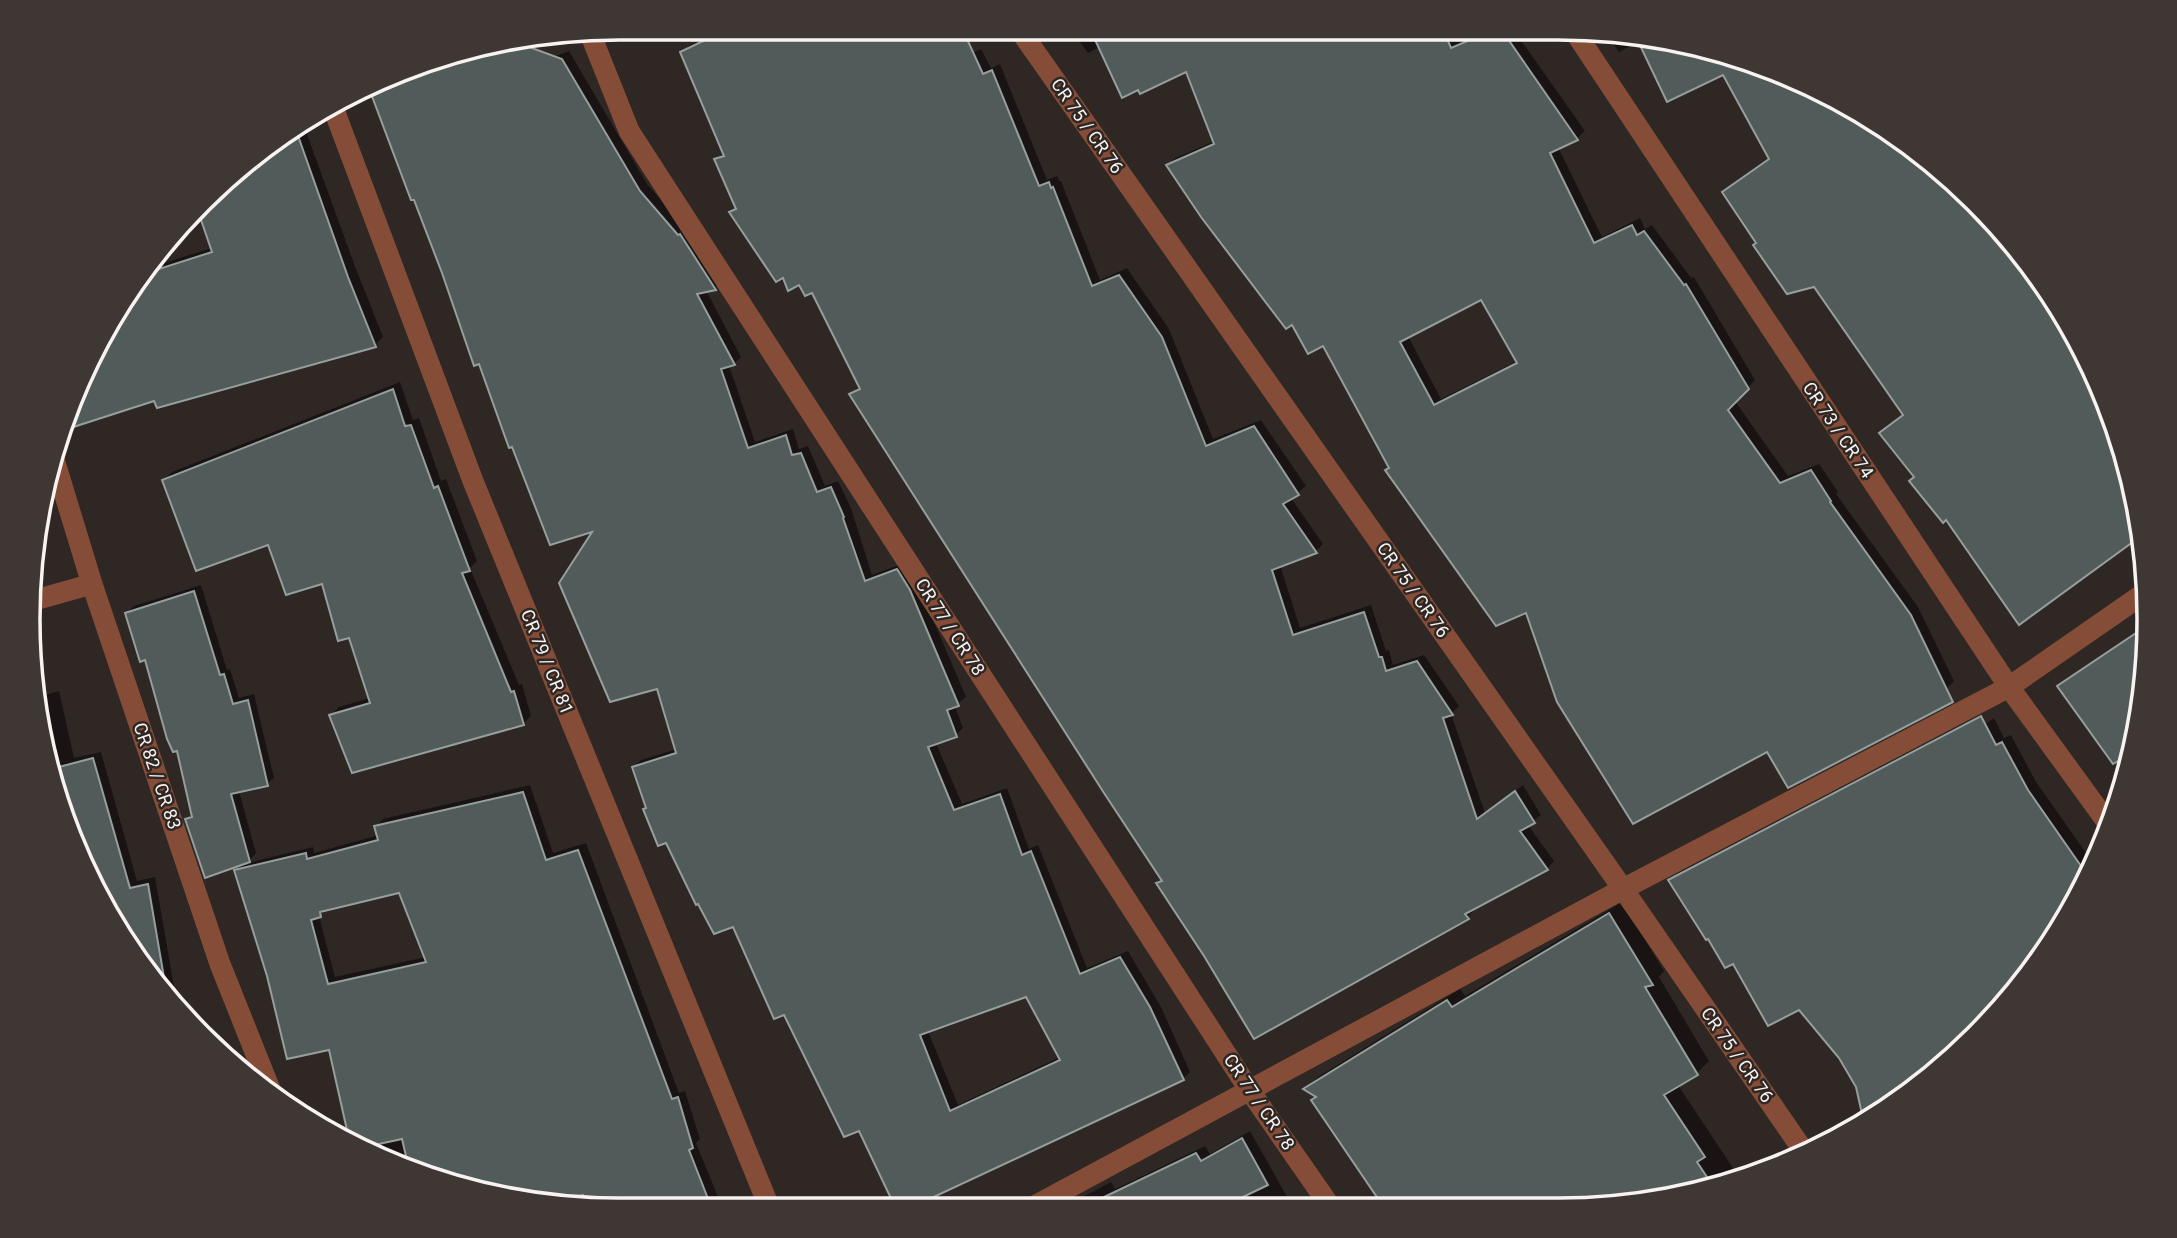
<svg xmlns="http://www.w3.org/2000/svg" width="2177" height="1238" font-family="Roboto,sans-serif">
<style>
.shadow{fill:#0007;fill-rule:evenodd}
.building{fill:#515b59;stroke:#959f9d;stroke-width:2;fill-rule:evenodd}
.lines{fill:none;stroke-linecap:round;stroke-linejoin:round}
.street{stroke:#854d37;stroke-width:21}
.labels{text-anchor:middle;stroke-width:5;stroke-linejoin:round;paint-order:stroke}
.street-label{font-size:18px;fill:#f8f3f1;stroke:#2f2724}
.rim{fill:none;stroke:#f8f3f1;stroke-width:3.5}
</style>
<rect width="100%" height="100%" fill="#2f2724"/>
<g class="shadow">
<polygon points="726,28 955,28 967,55 981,49 991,68 1000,64 1047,180 1057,176 1059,181 1061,181 1100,280 1127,268 1169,329 1213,439 1261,420 1306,486 1291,498 1323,544 1316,551 1280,565 1300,628 1371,605 1386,651 1389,650 1393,665 1424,655 1459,706 1451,714 1485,813 1523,785 1541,815 1528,825 1554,861 1547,869 1473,908 1475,910 1467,917 1206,956 1158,884 1163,879 851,394 860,386 812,290 783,276 731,212 737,207 716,160 724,152 682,52 690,45"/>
<path d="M1070 29H1323L1271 51 1278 74 1473 29H1513L1585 131 1577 138 1558 147 1602 237 1640 218 1645 229 1652 225 1691 278 1694 277 1755 380 1735 401 1788 476 1819 464 1838 492 1836 494 1918 607 1954 681 1946 689 1768 750 1527 611 1390 467 1323 343 1293 323 1168 165 1175 158 1215 141 1187 70 1100 47 1088 53ZM1482 298 1517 361 1441 399 1408 336Z"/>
<polygon points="1604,31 1748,59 1886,127 2049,290 2104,392 2138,503 1915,477 1882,433 1905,414 1815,285 1758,243 1724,192 1732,184 1770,158 1724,73 1639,41 1619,52"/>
<path d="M569 51 647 184 686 229 722 281 715 288 706 290 741 357 734 364 729 365 755 442 793 429 799 449 808 446 825 486 838 481 851 508 872 575 904 563 917 582 966 697 955 706 963 728 956 735 936 743 962 804 1007 788 1029 849 1038 845 1087 968 1128 951 1161 1007 1190 1072 1183 1079 859 1129 785 1013 734 925 666 841 647 807 634 767 641 760 677 749 658 687 596 529 415 198H412L372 90 429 59 431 103ZM1027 995 1060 1057 958 1105 928 1031Z"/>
<polygon points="304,126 356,269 383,337 375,345 155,399 67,424 128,290 153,264 154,266 212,248 201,213 260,150"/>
<polygon points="400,382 413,420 419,418 441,481 446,479 477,561 470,568 519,685 522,684 531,716 523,724 331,715 339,707 370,698 350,636 323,582 269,543 164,480 172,472"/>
<path d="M201 585 227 670 230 669 239 698 254 694 274 778 267 784 239 791 256 853 247 863 313 847 314 853 379 835 376 827 383 819 530 785 553 853 586 843 679 1093 685 1091 700 1139 696 1143 723 1209H580L429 1179 351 1140 330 1048 268 975 236 871 246 862 187 819 193 813 178 749 146 658 127 613 134 606ZM400 891 426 957 335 977 319 916 328 908Z"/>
<polygon points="2138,632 2147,637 2138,734 2126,772 2060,687 2067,679"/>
<polygon points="59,691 74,758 101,752 137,881 155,877 177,1004 150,979 73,845 38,697"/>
<polygon points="1994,718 2004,738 2011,735 2036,782 2094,864 2050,947 1857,1087 1841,1057 1800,1008 1734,962 1670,881 1678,873 1965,723 1972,733"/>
<polygon points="1622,902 1664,971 1659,977 1709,1061 1697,1073 1678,1085 1741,1180 1597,1209 1318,1095 1306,1088 1318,1077 1460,989 1465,996"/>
<polygon points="1250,1131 1294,1209 1060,1209 1111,1182 1115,1189 1205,1146 1210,1154"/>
</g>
<g class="building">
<polygon points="730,28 962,28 983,74 992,70 1039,186 1049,182 1051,188 1053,187 1092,286 1119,275 1162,337 1206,446 1254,426 1299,495 1283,504 1317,553 1272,570 1293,635 1364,612 1379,657 1382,657 1386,671 1417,661 1453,715 1443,718 1477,819 1515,791 1535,823 1520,831 1548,870 1465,914 1469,919 1254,1039 1204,956 1156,883 1162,881 1104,793 849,394 860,389 812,293 805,296 799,285 788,291 783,278 776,282 729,212 736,209 714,159 724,156 680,52"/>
<path d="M1090 29H1443L1451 48 1496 29H1501L1578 140 1550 153 1594 243 1632 225 1637 235 1644 231 1684 285 1686 284 1749 389 1728 410 1780 483 1811 470 1831 501 1830 502 1911 615 1953 702 1788 788 1767 752 1633 824 1557 702 1526 613 1496 626 1385 470 1389 468 1323 346 1308 354 1292 325 1286 329 1201 217 1166 165 1214 144 1186 72 1140 94 1138 90 1122 98ZM1481 300 1517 363 1434 405 1400 342Z"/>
<polygon points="1636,37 1748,60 1886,127 1976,201 2049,290 2104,393 2138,503 2141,536 2019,625 1946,520 1943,523 1909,481 1914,477 1879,433 1903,415 1814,287 1787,294 1753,245 1756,243 1722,192 1769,159 1723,75 1667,102"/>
<path d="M521 44 562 59 640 191 678 235 680 234 716 290 697 294 735 365 721 369 748 448 786 435 792 455 801 453 817 492 831 487 844 517 843 518 865 581 897 569 910 590 959 706 947 710 957 737 928 747 954 810 1000 794 1022 855 1031 851 1080 974 1120 957 1150 1007 1184 1080 908 1209H896L859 1131 844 1137 784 1015 774 1019 733 927 714 934 698 904 696 905 666 843 658 846 643 809 646 808 632 767 676 753 657 689 610 702 559 583 592 532 550 545 512 447 509 448 479 364 474 366 442 273 414 200H411L370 91 429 59ZM1026 997 1060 1060 950 1111 920 1035Z"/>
<polygon points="296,130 348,277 376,347 157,408 154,401 64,430 128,290 143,274 212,252 199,214 260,150"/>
<polygon points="393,389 405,426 411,425 434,488 438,486 470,571 462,573 511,692 514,691 524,725 352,773 329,715 370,703 349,638 338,641 322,584 286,595 268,545 196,571 162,480"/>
<polygon points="194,591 220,675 224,674 233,704 248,700 268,786 231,794 250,862 205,878 185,819 192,817 177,751 173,752 167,739 145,660 140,662 125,613"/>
<polygon points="2148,625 2138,734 2132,753 2113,764 2057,686"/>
<polygon points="1981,716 1996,745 2002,742 2028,790 2088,876 2050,947 1976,1037 1864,1123 1856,1087 1839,1058 1799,1010 1768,1026 1733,964 1725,968 1708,939 1706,940 1668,880"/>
<polygon points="93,758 130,888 148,884 167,995 150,979 73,845 55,768"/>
<path d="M523 792 546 860 578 850 672 1099 678 1097 693 1148 689 1150 712 1209H586L583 1195 551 1203 429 1179 409 1169 402 1139 365 1147 349 1139 329 1050 287 1059 267 976 234 870 306 853 307 859 378 840 374 826ZM399 893 426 962 328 984 311 920 321 917 320 912Z"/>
<polygon points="1609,913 1653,985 1645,987 1698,1075 1664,1095 1705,1157 1697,1162 1713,1186 1597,1209 1385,1209 1311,1100 1316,1097 1303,1089 1447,1000 1452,1007"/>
<polygon points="1242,1138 1268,1185 1218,1209 1079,1209 1196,1153 1201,1161"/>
</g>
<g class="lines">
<g class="street">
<polyline points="1019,29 1623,889 1805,1153"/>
<polyline points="1573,29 2009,687 2110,826"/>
<polyline points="590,33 629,131 1250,1091 1332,1209"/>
<polyline points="334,110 473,481 770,1209"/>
<polyline points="53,456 92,584 220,964 271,1092"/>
<polyline points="35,600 92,584"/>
<polyline points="1029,1209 1623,889 2009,687 2146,592"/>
</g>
</g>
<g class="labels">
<g class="street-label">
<text transform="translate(1087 126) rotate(55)" y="6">CR 75 / CR 76</text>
<text transform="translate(1838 430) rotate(56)" y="6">CR 73 / CR 74</text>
<text transform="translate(1413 590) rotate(55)" y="6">CR 75 / CR 76</text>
<text transform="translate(950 627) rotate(57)" y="6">CR 77 / CR 78</text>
<text transform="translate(547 662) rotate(68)" y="6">CR 79 / CR 81</text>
<text transform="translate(157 776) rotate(71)" y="6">CR 82 / CR 83</text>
<text transform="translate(1737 1055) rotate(55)" y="6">CR 75 / CR 76</text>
<text transform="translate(1259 1102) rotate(56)" y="6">CR 77 / CR 78</text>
</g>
</g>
<path d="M0 0H2177V1238H0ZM619 40H1558A579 579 0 0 1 2137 619V619A579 579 0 0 1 1558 1198H619A579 579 0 0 1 40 619V619A579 579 0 0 1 619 40Z" fill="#3f3734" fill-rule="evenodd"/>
<path class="rim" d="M619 40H1558A579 579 0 0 1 2137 619V619A579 579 0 0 1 1558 1198H619A579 579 0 0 1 40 619V619A579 579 0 0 1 619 40Z"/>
</svg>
